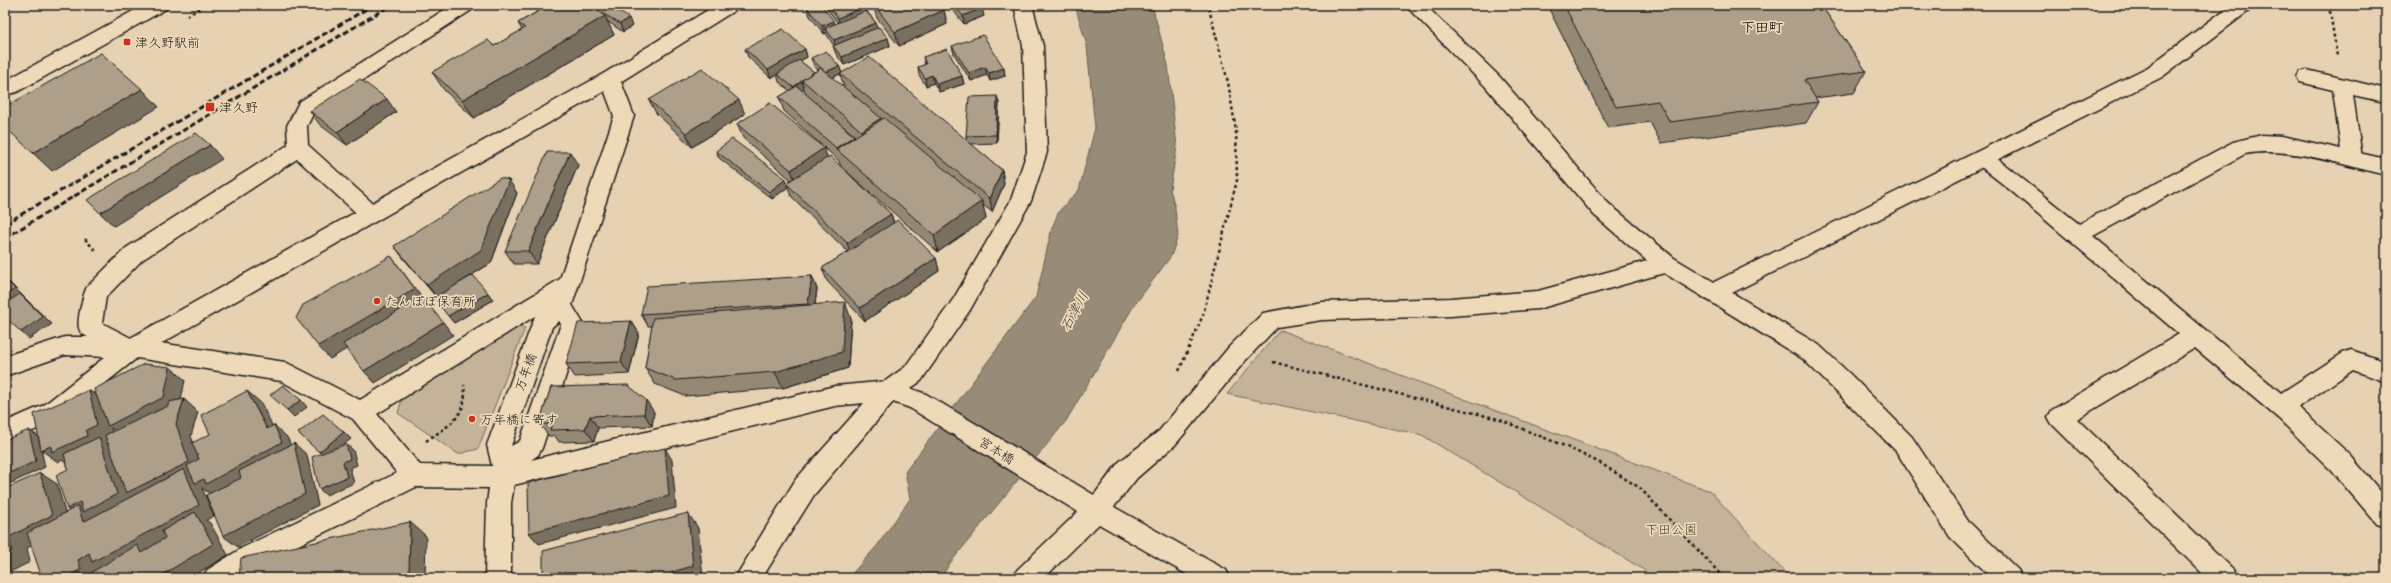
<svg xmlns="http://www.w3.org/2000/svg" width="2391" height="583" font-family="Delius,'Klee One',sans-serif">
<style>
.green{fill:#c4b399;stroke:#70685a}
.water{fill:#988b78;stroke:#665f53}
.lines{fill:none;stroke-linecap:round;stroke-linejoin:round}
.lane-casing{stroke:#1c1c1c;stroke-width:3}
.street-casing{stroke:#1c1c1c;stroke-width:3}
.secondary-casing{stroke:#1c1c1c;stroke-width:3}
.path{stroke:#1c1c1c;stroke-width:2.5;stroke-dasharray:3 3;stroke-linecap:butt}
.lane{fill:#eed9b8;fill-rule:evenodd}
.street{fill:#eed9b8;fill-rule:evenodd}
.secondary{fill:#eed9b8;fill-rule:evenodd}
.rail{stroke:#1c1c1c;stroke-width:3;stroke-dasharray:6 3;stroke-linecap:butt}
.wall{fill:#958976;stroke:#1c1c1c;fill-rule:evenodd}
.shaded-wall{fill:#796f60;stroke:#1c1c1c}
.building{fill:#ad9f89;stroke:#1c1c1c}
.poi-dot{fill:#c8321e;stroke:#eed9b8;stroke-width:1.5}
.labels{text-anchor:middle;stroke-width:3.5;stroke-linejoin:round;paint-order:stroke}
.poi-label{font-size:13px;fill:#1c1c1c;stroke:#eed9b8;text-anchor:start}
.street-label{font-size:13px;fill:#1c1c1c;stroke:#eed9b8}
.park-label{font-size:13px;fill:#46423b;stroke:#eed9b8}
.neighbourhood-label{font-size:14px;font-weight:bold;fill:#1c1c1c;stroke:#eed9b8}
.water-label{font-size:14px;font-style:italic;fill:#4e4841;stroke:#eed9b8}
</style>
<rect width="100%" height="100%" fill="#e6d1b2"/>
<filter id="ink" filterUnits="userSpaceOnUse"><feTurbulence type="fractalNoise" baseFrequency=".025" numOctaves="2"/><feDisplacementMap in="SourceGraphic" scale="8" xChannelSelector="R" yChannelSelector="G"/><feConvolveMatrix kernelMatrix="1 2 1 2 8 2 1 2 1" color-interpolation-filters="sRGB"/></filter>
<g filter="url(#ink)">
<g class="green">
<polygon points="514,326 525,328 478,449 458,454 398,413 402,399"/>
<polygon points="1280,330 1710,491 1790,578 1650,578 1644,570 1422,435 1227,394"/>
</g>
<polygon class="water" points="1075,5 1152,5 1168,65 1177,147 1170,189 1175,208 1178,236 1171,256 1133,307 1066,421 950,563 941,578 848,578 877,546 910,499 905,472 1036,297 1052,228 1059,211 1079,190 1095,128 1087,46"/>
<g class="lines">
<defs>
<g id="lane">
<polygon points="1014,5 1032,5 1043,46 1047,152 1031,201 970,310 921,381 897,398 889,401 881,398 877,391 881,384 905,367 954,298 1011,200 1027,152 1023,46"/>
<polygon points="2307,70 2386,89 2386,99 2380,101 2353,95 2362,158 2359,163 2352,166 2345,163 2342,158 2333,90 2300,82 2297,77 2300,72"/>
</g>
<g id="street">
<path d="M452 5H475L473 9 314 112 307 126 308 145 378 208 382 214 378 220 371 222 364 220 297 159 142 260 106 297 102 323 133 339 285 362 360 400 560 279 614 116 600 79 603 74 610 72 617 74 620 79 634 116 572 305 583 323 542 448 538 455 531 460 835 386 889 381 926 394 1094 495 1119 462 1159 431 1229 347 1263 313 1322 302 1451 298 1538 291 1647 261 1594 215 1485 86 1405 5H1425L1499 76 1608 203 1674 258 1819 345 1852 376 1912 437 1968 521 2018 570 2022 578H1992L1950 537 1896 451 1803 359 1664 273 1538 309 1451 316 1322 320 1277 327 1245 361 1175 445 1137 478 1114 507 1226 570 1230 578H1193L1099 524 1044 578H1013L1017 570 1078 512 910 408 893 402 814 495 762 578H735L796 479 864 403 835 406 514 485 511 503V578H485L487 503 489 488 416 487 260 564 238 578H203L207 570 242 548 397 473 353 419 281 381 137 358 60 419 5 443V422L44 405 105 357 65 355 5 376V356L65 337H88C84 335 80 333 79 328 77 320 83 294 87 287L126 248 288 145 287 126 299 102ZM535 316 487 445 492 466 420 465 377 414ZM559 321 561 324 520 441 511 446 552 327Z"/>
<path d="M2262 135 2282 136 2386 159V175C2342 165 2289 146 2245 154L2093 236 2281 393 2343 353 2351 350 2386 362V382L2353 370 2298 407 2350 455 2386 498V527L2377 524 2332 471 2279 419 2195 348 2077 419 2234 570 2238 578H2207L2052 424 2048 417 2052 410 2179 334 2009 189 1976 163 1973 158 1976 153 1983 150 1990 153 2079 224 2233 142Z"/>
</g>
<g id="secondary">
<polygon points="144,5 168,5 166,9 17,92 5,95 5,81"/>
<polygon points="716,5 739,5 737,9 617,84 141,355 133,357 125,355 122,348 125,341 603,74"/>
<polygon points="2231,5 2253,5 2251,9 2162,77 1722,298 1714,301 1706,298 1703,292 1706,286 2148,67"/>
</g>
</defs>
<use href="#lane" class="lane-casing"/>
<use href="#street" class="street-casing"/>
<use href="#secondary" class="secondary-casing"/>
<g class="path">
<polyline points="2329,5 2337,56"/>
<polyline points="187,16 205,5"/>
<polyline points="85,239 95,250"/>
<polyline points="1273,362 1498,419 1567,447 1600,463 1640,488 1724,578"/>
<polyline points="1179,371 1203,315 1237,180 1236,131 1228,82 1208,5"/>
<path d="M426 441C448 426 469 416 464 385"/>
</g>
<use href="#lane" class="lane"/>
<use href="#street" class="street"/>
<use href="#secondary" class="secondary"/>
<g class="rail">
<polyline points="5,224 373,5"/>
<polyline points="5,238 391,5"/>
</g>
</g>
<g class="wall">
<polygon points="549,5 601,5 632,26 623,32 607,21 614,35 474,118 444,90 432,72 494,46 522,30 518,23"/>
<polygon points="824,5 865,5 868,13 876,23 877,28 888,38 890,46 844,65 836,54 833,46 834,46 827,35 826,33 824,34 810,16 807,8 835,24 838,23"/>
<polygon points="873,5 944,10 947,24 899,46 877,18"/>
<polygon points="949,5 980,5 984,16 964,24"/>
<polygon points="1547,5 1821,5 1866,71 1854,93 1815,98 1818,102 1806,123 1661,143 1650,122 1608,128"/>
<polygon points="952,46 1004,68 1005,76 990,81 987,75 971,81 954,54"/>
<path d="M745 49H805L807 57 800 61 814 72 818 70 814 66 811 58 839 66 842 73 832 78 844 87 840 74 967 141 966 136 997 96 999 103 997 143 971 144 1002 170 1004 184 992 212 983 205 986 219 938 252 846 171 891 214 894 223 936 258 939 271 865 321 827 281 822 268 848 252 791 196 788 187 772 199 719 158 716 151 787 182 791 180 743 138 737 124 824 148 827 157 841 167 839 161 784 111 779 97 790 91 779 82 777 74 771 78 748 57ZM804 89 806 94 802 90ZM843 126 855 136V137Z"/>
<polygon points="923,57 962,76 964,84 939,92 934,83 926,86 919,75 918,67 925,65"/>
<polygon points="649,100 745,114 692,147 656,113"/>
<polygon points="310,111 396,112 347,145 320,125"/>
<polygon points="578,165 537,264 514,264 505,251"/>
<polygon points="517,193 491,263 467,278 488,293 493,300 454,323 436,297 404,259 394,246"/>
<polygon points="812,276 817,289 815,305 851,319 848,368 783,388 685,396 655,384 645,368 652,326 648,326 641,314"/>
<polygon points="631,321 639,333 629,374 575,377 566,364"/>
<polygon points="551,387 654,412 652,426 598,428 594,441 559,442 555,436 549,436 539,424"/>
</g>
<g class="shaded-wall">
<polygon points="595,5 601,5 603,10 591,8"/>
<polygon points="866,6 868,14 840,26 838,18"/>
<polygon points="982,8 984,16 964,24 963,16"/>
<polygon points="944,10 947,24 899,46 895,32"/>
<polygon points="605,16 614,35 474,118 462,100"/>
<polygon points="629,18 632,26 623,32 620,24"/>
<polygon points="834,21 836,28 825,28 826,33 824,34 822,26"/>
<polygon points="876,23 878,30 836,48 834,40"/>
<polygon points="888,38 890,46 844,65 842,57"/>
<polygon points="805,49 807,57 771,78 768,70"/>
<polygon points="839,66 842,73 827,80 825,73"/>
<polygon points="985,67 987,75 971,81 969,73"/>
<polygon points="1004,68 1005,76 990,81 989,73"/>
<polygon points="932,75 934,83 926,86 925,78"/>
<polygon points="962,76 964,84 939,92 937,84"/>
<polygon points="802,81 804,89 795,95 793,87"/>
<polygon points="142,89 159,107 52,171 33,153"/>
<polygon points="997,96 999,103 997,143 996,135"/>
<polygon points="387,99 396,112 347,145 337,132"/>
<polygon points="739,100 745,114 692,147 686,133"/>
<polygon points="881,118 884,132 865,145 861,131"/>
<polygon points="854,136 859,149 836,150 836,148"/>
<polygon points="210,145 222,159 114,226 100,213"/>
<polygon points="824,148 829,162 796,184 791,170"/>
<polygon points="570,152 578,165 537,264 528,251"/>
<polygon points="1002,170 1004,184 992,212 990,199"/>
<polygon points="786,179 788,185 786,183 788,187 772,199 769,192"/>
<polygon points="509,180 517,193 491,263 437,297 427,285"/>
<polygon points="982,201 986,219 938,252 934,235"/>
<polygon points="891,214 895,227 851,256 847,243"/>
<polygon points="391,256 425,302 330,359 318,346"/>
<polygon points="936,258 939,271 865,321 860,308"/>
<polygon points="812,276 817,289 813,317 808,304"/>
<polygon points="5,278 28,301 52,324 29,339 21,332 5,307"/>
<polygon points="488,293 493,300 454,323 448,316"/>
<polygon points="845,302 851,319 848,368 783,388 775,372"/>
<polygon points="631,321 639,333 629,374 621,362"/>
<polygon points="443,322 453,335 375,383 364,371"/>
<polygon points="170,367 185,380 179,409 124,438 111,428 113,437 104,441 114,449 176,424 184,399 198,412 191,436 204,474 274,425 287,437 295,454 210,494 202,488 214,516 206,520 210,523 228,555 190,578 65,578 78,560 142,505 131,497 133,505 83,522 83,520 67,509 68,464 62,460 58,462 41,450 86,430 89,390 105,402"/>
<polygon points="247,391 261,403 280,441 267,429"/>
<polygon points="301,400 307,407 294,417 287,410"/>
<polygon points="646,400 654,412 652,426 644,414"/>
<polygon points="590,416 598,428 594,441 585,429"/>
<polygon points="29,430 38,436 45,467 7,485 5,484 5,475"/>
<polygon points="344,432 351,439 326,458 319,452"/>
<polygon points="294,443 307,455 318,505 238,547 223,536"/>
<polygon points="346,444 353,450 357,465 350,468 354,483 326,495 319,489 343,462"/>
<polygon points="665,448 672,460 676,508 539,544 529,533"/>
<polygon points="40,473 57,484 69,526 27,548 30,562 10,572 5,569 5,554 9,537"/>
<polygon points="688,513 698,528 703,578 673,578 672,572"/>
<polygon points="410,522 426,536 425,578 409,578"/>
</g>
<g class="building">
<polygon points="549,5 591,5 605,16 462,100 432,72 488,40 494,46 525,28 518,23"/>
<polygon points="601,5 608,5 629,18 620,24 596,9"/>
<polygon points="814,5 821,5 834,21 822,26 807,8"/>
<polygon points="828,5 865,5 866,6 838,18"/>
<polygon points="874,5 940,5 944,10 895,32"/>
<polygon points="954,5 980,5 982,8 963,16"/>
<polygon points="1564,5 1821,5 1866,71 1804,80 1818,102 1670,122 1658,101 1616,107"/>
<polygon points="866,11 876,23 834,40 825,28"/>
<polygon points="879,27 888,38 842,57 833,46"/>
<polygon points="783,29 805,49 768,70 745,49"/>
<polygon points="983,35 1004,68 989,73 985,67 969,73 952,46"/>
<polygon points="947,49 962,76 937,84 932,75 925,78 918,67 926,64 923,57"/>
<polygon points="826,51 839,66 826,72 821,68 811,58"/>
<polygon points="101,53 142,89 33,153 5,127 5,107"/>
<polygon points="869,57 1002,170 990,199 840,74"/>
<polygon points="799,60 814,72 802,80 802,81 793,87 777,74"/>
<polygon points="702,68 739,100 686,133 649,100"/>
<polygon points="821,68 881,118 861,131 802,80"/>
<polygon points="360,79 387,99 337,132 310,111"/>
<polygon points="797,86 854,136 836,148 779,97"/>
<polygon points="997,96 996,135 966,136 969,97"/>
<polygon points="770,103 824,148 791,170 737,124"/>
<polygon points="884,118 982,201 934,235 836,149"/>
<polygon points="196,133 210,145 100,213 87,200"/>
<polygon points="732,139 786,179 769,192 716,151"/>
<polygon points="547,152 570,152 528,251 505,251"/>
<polygon points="830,156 891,214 847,243 786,183"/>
<polygon points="500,178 509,180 481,250 427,285 394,246"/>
<polygon points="898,220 936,258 860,308 822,268"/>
<polygon points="391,256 415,289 318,346 296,318 303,305"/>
<polygon points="473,275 488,293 448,316 434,298"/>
<polygon points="812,276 808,304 641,314 647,286"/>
<polygon points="5,279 15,289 5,295"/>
<polygon points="20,294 43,317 21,332 5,317 5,303"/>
<polygon points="422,297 443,322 364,371 343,344"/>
<polygon points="845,302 842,352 775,372 676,380 645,368 653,318"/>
<polygon points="631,321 621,362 566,364 578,323"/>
<polygon points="144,364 170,367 164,397 108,426 94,389"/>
<polygon points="283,385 301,400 287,410 270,395"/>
<polygon points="628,385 646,400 644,414 590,416 585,429 550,430 552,424 539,424 551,387"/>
<polygon points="89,390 97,425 86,430 87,436 52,452 51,446 41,450 34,414"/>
<polygon points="247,391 267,429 274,425 282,442 206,484 204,479 195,483 187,466 199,459 192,443 210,434 201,415"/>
<polygon points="184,399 176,424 189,462 126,493 105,435 168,406 169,402"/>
<polygon points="323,414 344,432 319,452 298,433"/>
<polygon points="29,430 36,461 5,475 5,440"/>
<polygon points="99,437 117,494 83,512 80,502 67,509 56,475 68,469 64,454"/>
<polygon points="294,443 305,494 223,536 206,495 241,478 239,471"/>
<polygon points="346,444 350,459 343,462 347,477 319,489 312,457"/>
<polygon points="665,448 669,496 529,533 528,483"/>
<polygon points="184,469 199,505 92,562 89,553 78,560 81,569 65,578 42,578 27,533 78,506 83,522"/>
<polygon points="40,473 52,515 9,537 12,551 5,554 5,502 7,501 5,489"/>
<polygon points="195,512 213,544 157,578 96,578 92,572 137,545 141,553 165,538 162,531"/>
<polygon points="688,513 693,566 672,572 673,578 543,578 543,551"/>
<polygon points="410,522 409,578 239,578 241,558"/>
</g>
</g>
<g class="poi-dot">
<rect x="123" y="38" width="8" height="8" rx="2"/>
<rect x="205" y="102" width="10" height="10" rx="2"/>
<circle cx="377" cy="301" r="4"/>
<circle cx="472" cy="419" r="4"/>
</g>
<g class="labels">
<g class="poi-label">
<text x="135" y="47">津久野駅前</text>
<text x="219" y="112">津久野</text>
<text x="385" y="306">たんぽぽ保育所</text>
<text x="480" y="424">万年橋に寄す</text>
</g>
<g class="street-label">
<text transform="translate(525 372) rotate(-70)" y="5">万年橋</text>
<text transform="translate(997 450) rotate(32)" y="5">宮本橋</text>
</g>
<g class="park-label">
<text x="1671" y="534">下田公園</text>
</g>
<g class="neighbourhood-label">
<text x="1762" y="32">下田町</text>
</g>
<g class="water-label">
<text transform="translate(1074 311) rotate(-61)" y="5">石津川</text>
</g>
</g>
<rect width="2391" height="583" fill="none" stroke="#eed9b8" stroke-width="20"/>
<rect x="10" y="10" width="2371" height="563" fill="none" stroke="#1c1c1c" stroke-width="1.5" filter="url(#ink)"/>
</svg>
